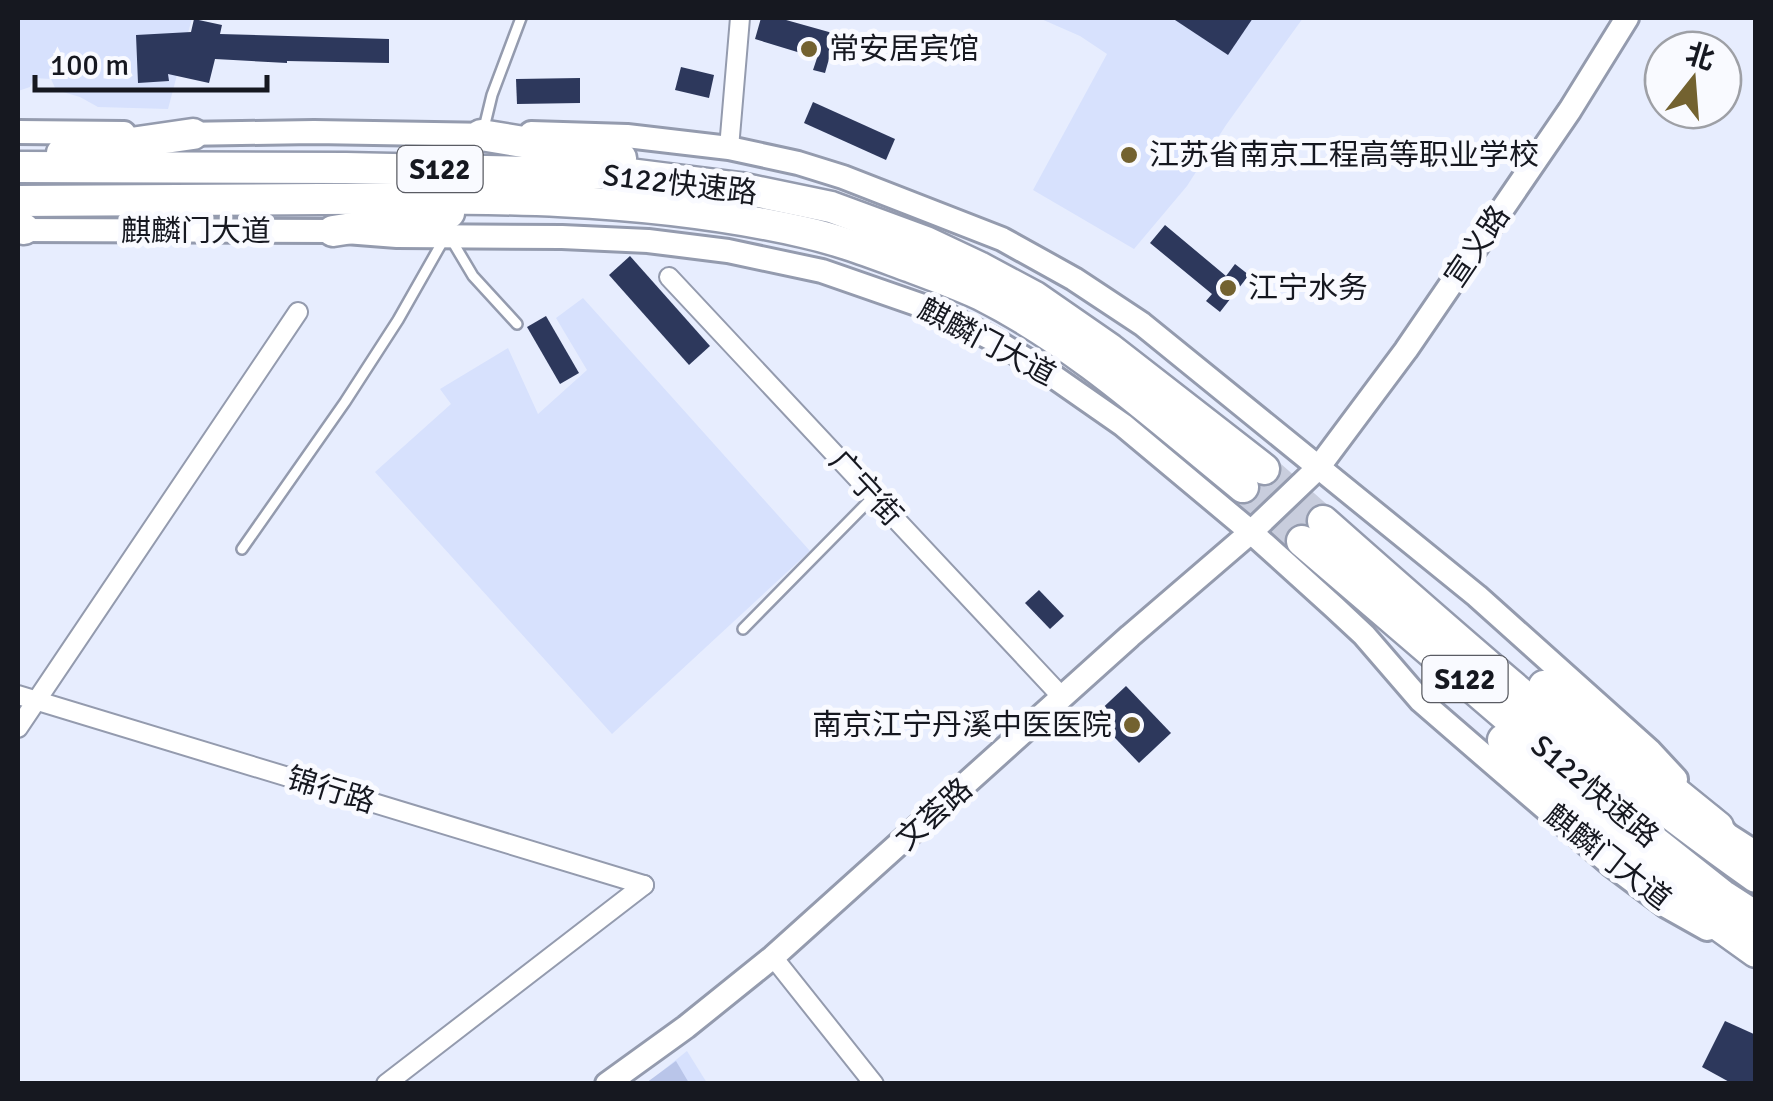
<svg xmlns="http://www.w3.org/2000/svg" width="1773" height="1101" font-family="Signika,'Noto Sans SC',sans-serif">
<style>
.built{fill:#d7e1fd}
.green{fill:#b9c5e9}
.building{fill:#2d385c}
.lines{fill:none;stroke-linecap:round;stroke-linejoin:round}
.highway-tunnel{stroke:#c8cddd;stroke-width:30;stroke-dasharray:30 15;stroke-linecap:butt}
.lane-casing{stroke:#949bae;stroke-width:14}
.street-casing{stroke:#949bae;stroke-width:22}
.secondary-casing{stroke:#949bae;stroke-width:28}
.highway-casing{stroke:#949bae;stroke-width:35}
.lane{stroke:#fff;stroke-width:9}
.street{stroke:#fff;stroke-width:18}
.secondary{stroke:#fff;stroke-width:22}
.highway{stroke:#fff;stroke-width:30}
.poi-dot{fill:#736230;stroke:#f9faff;stroke-width:4}
.labels{text-anchor:middle;stroke-width:10;stroke-linejoin:round;paint-order:stroke}
.shield{fill:#f9faff;stroke:#5a5c63;stroke-width:2.5}
.shield-label{font-size:28px;font-weight:bold;fill:#161820}
.poi-label{font-size:30px;fill:#161820;stroke:#f9faff;text-anchor:start}
.street-label{font-size:30px;fill:#161820;stroke:#f9faff}
</style>
<rect width="100%" height="100%" fill="#e7edfe"/>
<g class="built">
<polygon points="18,18 192,18 168,109 98,107 80,97 56,90 51,79 34,78 30,87 18,91"/>
<polygon points="1039,18 1303,18 1226,125 1187,186 1134,249 1033,190 1107,54 1080,36"/>
<polygon points="583,298 810,551 612,734 375,472 451,404 440,389 508,348 538,414 587,370 556,318"/>
<polygon points="687,1051 707,1083 646,1084"/>
</g>
<polygon class="green" points="676,1061 689,1083 646,1083"/>
<g class="building">
<polygon points="761,18 779,18 836,34 825,73 813,70 817,58 755,39"/>
<polygon points="1172,18 1253,18 1228,55"/>
<polygon points="194,19 222,25 220,34 389,39 389,63 287,61 287,63 215,59 209,83 168,74 169,81 138,83 136,35 191,32"/>
<polygon points="681,67 714,75 709,98 675,90"/>
<polygon points="580,78 580,103 517,104 516,79"/>
<polygon points="813,102 895,139 886,160 804,123"/>
<polygon points="1165,225 1226,276 1235,264 1249,275 1220,312 1206,301 1212,294 1150,243"/>
<polygon points="630,256 710,346 689,365 609,275"/>
<polygon points="546,316 579,373 560,384 527,327"/>
<polygon points="1039,590 1064,616 1050,629 1025,603"/>
<polygon points="1126,686 1171,733 1139,763 1094,716"/>
<polygon points="1725,1021 1756,1035 1756,1084 1733,1084 1702,1067"/>
</g>
<g class="lines">
<g class="highway-tunnel">
<polyline points="1264,469 1323,521"/>
<polyline points="1243,487 1302,541"/>
</g>
<defs>
<g id="lane">
<polyline points="484,128 492,95 521,18"/>
<polyline points="451,239 473,276 517,324"/>
<polyline points="242,549 345,402 398,320 444,239"/>
<polyline points="743,629 874,496"/>
</g>
<g id="street">
<polyline points="729,148 740,18"/>
<polyline points="669,277 1063,698"/>
<polyline points="18,695 644,885"/>
<polyline points="18,728 298,312"/>
<polyline points="773,957 874,1084"/>
<polyline points="386,1084 644,885"/>
</g>
<g id="secondary">
<polyline points="18,132 124,133"/>
<polyline points="531,133 627,136 729,148 798,163 843,177 1002,239 1074,279 1142,324 1477,596 1650,751 1676,779"/>
<polyline points="181,134 314,132 494,135"/>
<polyline points="18,230 333,231 397,236 562,237 648,241 728,251 822,271 940,312 994,340 1047,372 1123,425 1251,532 1334,607 1364,635 1421,701 1510,778 1610,864 1666,906 1707,929"/>
<polyline points="1711,817 1728,835 1756,853"/>
<polyline points="607,1084 686,1027 773,957 1130,636 1251,532 1318,468 1406,350 1570,110 1627,18"/>
</g>
<g id="highway">
<polyline points="481,135 621,158"/>
<polyline points="62,153 193,134"/>
<polyline points="18,167 346,168 629,174 740,188 831,207 926,242 979,267 1035,297 1110,349 1264,469"/>
<path d="M18 201C118 200 219 200 320 199 481 197 645 196 803 232 840 240 875 254 911 267 934 276 958 284 981 295 1078 344 1159 419 1243 487"/>
<polyline points="18,228 24,229"/>
<polyline points="333,231 449,213"/>
<path d="M1323 521C1463 645 1603 769 1756 877"/>
<polyline points="1302,541 1626,819 1722,895 1756,917"/>
<polyline points="1544,686 1718,827"/>
<polyline points="1503,740 1703,914 1756,952"/>
</g>
</defs>
<use href="#lane" class="lane-casing"/>
<use href="#street" class="street-casing"/>
<use href="#secondary" class="secondary-casing"/>
<use href="#highway" class="highway-casing"/>
<use href="#lane" class="lane"/>
<use href="#street" class="street"/>
<use href="#secondary" class="secondary"/>
<use href="#highway" class="highway"/>
</g>
<g class="poi-dot">
<circle cx="809" cy="49" r="10"/>
<circle cx="1129" cy="155" r="10"/>
<circle cx="1228" cy="288" r="10"/>
<circle cx="1132" cy="725" r="10"/>
</g>
<g class="labels">
<g class="shield">
<rect x="397.5" y="146" width="85" height="46" rx="8"/>
<rect x="1422.5" y="656" width="85" height="46" rx="8"/>
</g>
<g class="shield-label">
<text x="440" y="179">S122</text>
<text x="1465" y="689">S122</text>
</g>
<g class="poi-label">
<text x="829" y="59">常安居宾馆</text>
<text x="1149" y="165">江苏省南京工程高等职业学校</text>
<text x="1248" y="298">江宁水务</text>
<text x="1112" y="735" text-anchor="end">南京江宁丹溪中医医院</text>
</g>
<g class="street-label">
<text transform="translate(680 184) rotate(7)" y="10">S122快速路</text>
<text x="196" y="241">麒麟门大道</text>
<text transform="translate(1477 246) rotate(-56)" y="10">宣义路</text>
<text transform="translate(987 342) rotate(28)" y="10">麒麟门大道</text>
<text transform="translate(866 488) rotate(47)" y="10">广宁街</text>
<text transform="translate(331 790) rotate(17)" y="10">锦行路</text>
<text transform="translate(1595 791) rotate(40)" y="10">S122快速路</text>
<text transform="translate(934 814) rotate(-42)" y="10">文荟路</text>
<text transform="translate(1608 857) rotate(38)" y="10">麒麟门大道</text>
</g>
</g>
<rect width="1773" height="1101" fill="none" stroke="#161820" stroke-width="40"/>
<g transform="translate(1693 80) rotate(17)"><circle r="48" fill="#f9faff" stroke="#9ea0a6" stroke-width="2.5"/>
<path d="M0-8L18 38L0 25L-18 38Z" fill="#736230"/>
<text y="-15" font-size="28" font-weight="bold" text-anchor="middle" fill="#161820">北</text>
</g>
<path d="M35 75v15h232v-15" fill="none" stroke="#161820" stroke-width="5"/>
<text x="50" y="75" font-size="30" fill="#161820" stroke="#f9faff" stroke-width="8" paint-order="stroke">100 m</text>
</svg>
